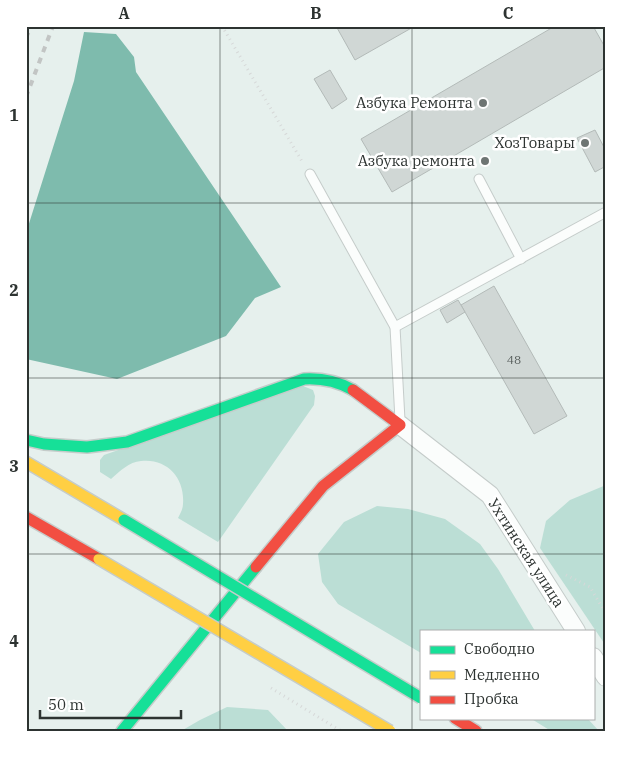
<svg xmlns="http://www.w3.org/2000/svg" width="632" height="757" font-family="'IBM Plex Serif',serif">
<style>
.green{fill:#bbded5}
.water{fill:#7ebbad}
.building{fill:#d0d7d5;stroke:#b3bab8}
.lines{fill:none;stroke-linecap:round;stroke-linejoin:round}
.lane-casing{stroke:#c5ccca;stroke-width:11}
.street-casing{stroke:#c5ccca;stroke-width:20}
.fast-casing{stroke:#c5ccca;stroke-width:14}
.slow-casing{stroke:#c5ccca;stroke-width:14}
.jam-casing{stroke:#c5ccca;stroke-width:14}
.path{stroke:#d6d8d8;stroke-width:3;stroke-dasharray:1 4;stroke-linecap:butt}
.lane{stroke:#fbfdfc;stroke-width:9}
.street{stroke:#fbfdfc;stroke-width:18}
.fast{stroke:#16e098;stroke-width:11}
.slow{stroke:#ffcf43;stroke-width:11}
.jam{stroke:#f24e42;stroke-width:11}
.rail{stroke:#c2c5c4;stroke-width:4;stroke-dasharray:6 6;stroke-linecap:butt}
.fast-bridge-casing{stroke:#c5ccca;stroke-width:14;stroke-linecap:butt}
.slow-bridge-casing{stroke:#c5ccca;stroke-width:14;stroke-linecap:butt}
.path-bridge{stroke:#d6d8d8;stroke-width:3;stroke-dasharray:1 4;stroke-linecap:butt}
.fast-bridge{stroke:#16e098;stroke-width:11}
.slow-bridge{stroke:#ffcf43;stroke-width:11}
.grid{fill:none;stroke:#2d3331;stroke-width:1;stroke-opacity:0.55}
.poi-dot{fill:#6e7573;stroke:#fff;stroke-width:2}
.labels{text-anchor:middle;stroke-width:5;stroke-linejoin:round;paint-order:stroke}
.number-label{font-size:12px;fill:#565d5b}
.poi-label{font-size:15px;fill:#2d3331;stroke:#fff;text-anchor:end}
.street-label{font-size:15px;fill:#2d3331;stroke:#fff}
.neatline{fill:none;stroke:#2d3331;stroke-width:2}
.grid-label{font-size:16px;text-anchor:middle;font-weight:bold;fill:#2d3331}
</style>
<rect width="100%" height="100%" fill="#e6f0ed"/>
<g class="green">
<path d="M303 386 313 390 315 396 314 405 218 542 178 518C180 514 183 509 183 504 185 478 167 458 141 461 129 462 120 471 111 479L100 472V460L104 455Z"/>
<polygon points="606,485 606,646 540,548 546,521 570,500"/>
<polygon points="377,506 408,509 445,519 480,544 498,569 535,631 421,631 421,653 338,604 322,582 318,554 344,522"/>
<polygon points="227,707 268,710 288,731 181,731 200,720"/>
<polygon points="530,718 587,718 599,731 551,731"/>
</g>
<polygon class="water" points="84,32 116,34 134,57 136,72 281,287 255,298 226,336 117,379 26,359 26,233 74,81"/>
<g class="building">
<polygon points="336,26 415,26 355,60"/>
<polygon points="555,26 593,26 606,49 606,67 392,192 361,139"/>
<polygon points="330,70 347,99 332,109 314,79"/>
<polygon points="595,130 606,151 606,166 595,172 577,138"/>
<polygon points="494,286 567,416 534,434 461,305"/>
<polygon points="458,300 465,312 447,323 440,310"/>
</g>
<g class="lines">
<defs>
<g id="lane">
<polyline points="310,174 395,327 400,420"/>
<polyline points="479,179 521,259"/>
<polyline points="395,327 606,212"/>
</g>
<g id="street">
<polyline points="400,425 490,495 576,631"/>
<polyline points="593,657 606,677"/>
</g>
<g id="fast">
<path d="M26 440 44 444 87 447 127 442 304 379C322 378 337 381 353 390"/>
<polyline points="122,731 256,567"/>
</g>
<polyline id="slow" points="26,462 124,520"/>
<g id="jam">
<polyline points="26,517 99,559"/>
<polyline points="256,567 323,486 400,425 353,390"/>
<polyline points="455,718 476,731"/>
</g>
</defs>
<use href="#lane" class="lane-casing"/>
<use href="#street" class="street-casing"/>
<use href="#fast" class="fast-casing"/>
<use href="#slow" class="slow-casing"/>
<use href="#jam" class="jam-casing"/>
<g class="path">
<polyline points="222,26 303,163"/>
<polyline points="566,575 590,587 606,614"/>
</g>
<use href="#lane" class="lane"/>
<use href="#street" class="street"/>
<use href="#fast" class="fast"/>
<use href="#slow" class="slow"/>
<use href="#jam" class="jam"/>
<g class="rail">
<polyline points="26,38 31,26"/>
<polyline points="26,97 53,26"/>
</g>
<defs>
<polyline id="fast-bridge" points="124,520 421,698"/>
<polyline id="slow-bridge" points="99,559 390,731"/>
</defs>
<use href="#fast-bridge" class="fast-bridge-casing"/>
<use href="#slow-bridge" class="slow-bridge-casing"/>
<polyline class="path-bridge" points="271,688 341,731"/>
<use href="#fast-bridge" class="fast-bridge"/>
<use href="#slow-bridge" class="slow-bridge"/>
</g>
<path class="grid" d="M220 26V731M412 26V731M26 203H606M26 378H606M26 554H606"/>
<g class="poi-dot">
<circle cx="483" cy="103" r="5"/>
<circle cx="585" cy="143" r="5"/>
<circle cx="485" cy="161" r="5"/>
</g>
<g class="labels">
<g class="number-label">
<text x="514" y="364">48</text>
</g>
<g class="poi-label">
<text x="473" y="108">Азбука Ремонта</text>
<text x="575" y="148">ХозТовары</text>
<text x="475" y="166">Азбука ремонта</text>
</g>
<g class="street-label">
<text transform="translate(526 553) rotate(57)" y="5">Ухтинская улица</text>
</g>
</g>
<rect width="632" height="757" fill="none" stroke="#ffffff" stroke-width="55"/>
<rect x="420" y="630" width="175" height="90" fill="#ffffff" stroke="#abadad"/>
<rect x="430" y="646" width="25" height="8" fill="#16e098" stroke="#abadad"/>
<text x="464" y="654" font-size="15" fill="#2d3331">Свободно</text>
<rect x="430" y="671" width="25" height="8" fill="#ffcf43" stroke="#abadad"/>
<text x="464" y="680" font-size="15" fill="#2d3331">Медленно</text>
<rect x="430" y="696" width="25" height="8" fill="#f24e42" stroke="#abadad"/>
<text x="464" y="704" font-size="15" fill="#2d3331">Пробка</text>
<path d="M40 710v8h141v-8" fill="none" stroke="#2d3331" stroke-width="2.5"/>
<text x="48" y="710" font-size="15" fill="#2d3331" stroke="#ffffff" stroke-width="4" paint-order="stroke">50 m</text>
<rect x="28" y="28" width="576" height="702" class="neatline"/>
<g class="grid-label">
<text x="124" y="19">A</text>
<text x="316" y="19">B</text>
<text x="508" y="19">C</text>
<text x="14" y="121">1</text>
<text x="14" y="296">2</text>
<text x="14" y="472">3</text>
<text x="14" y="647">4</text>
</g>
</svg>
